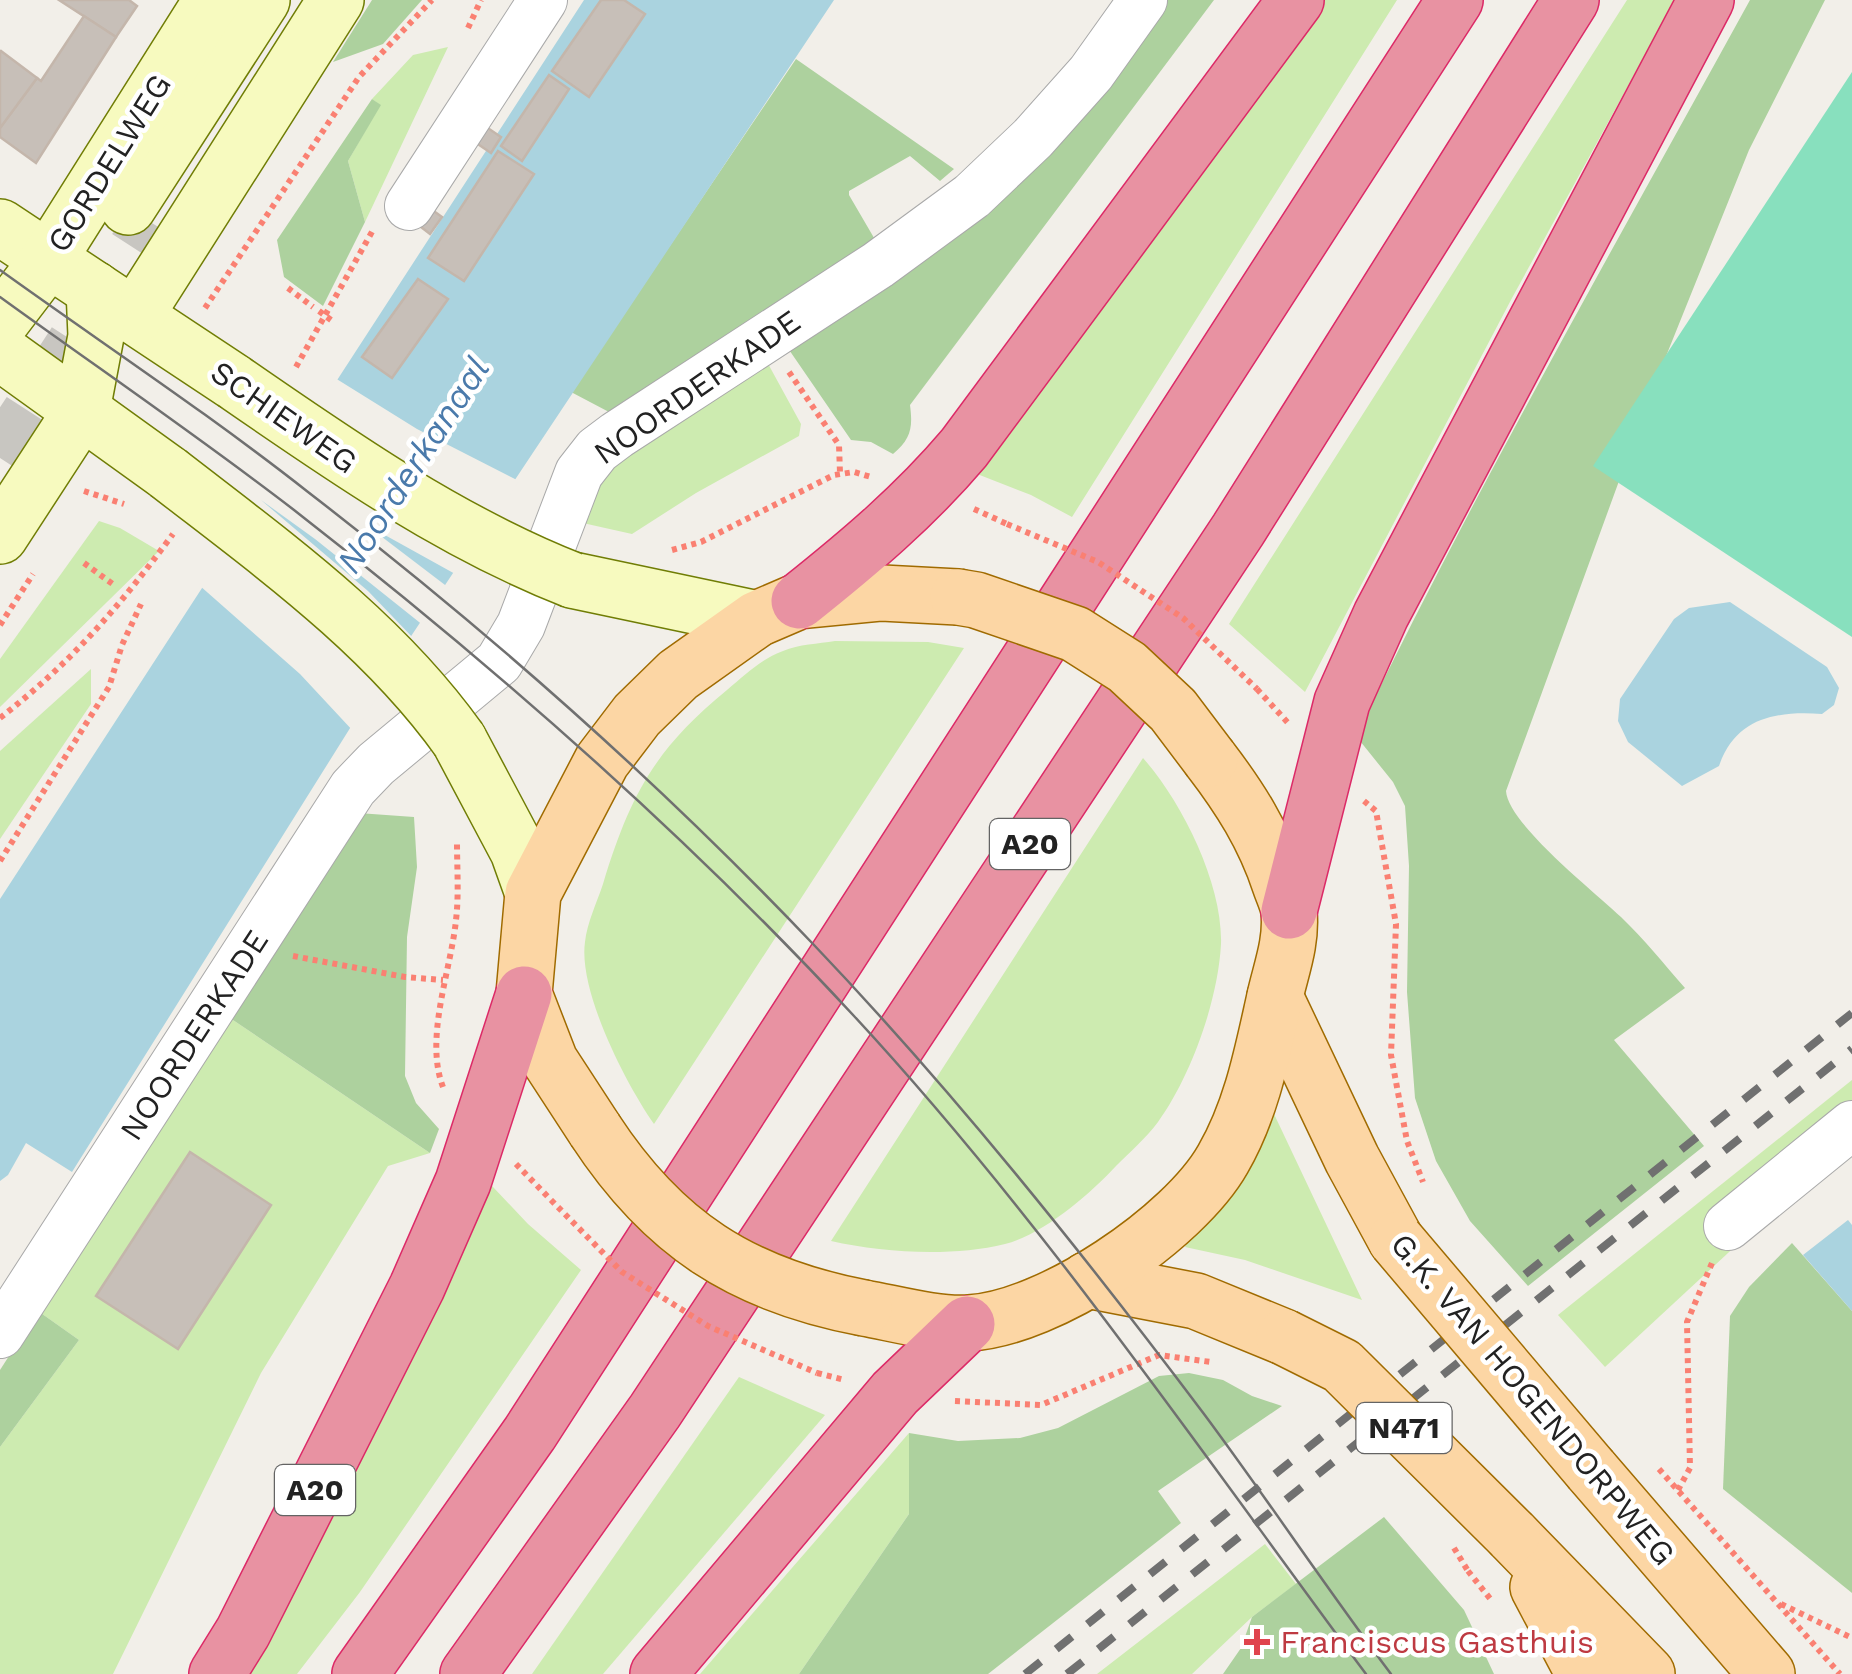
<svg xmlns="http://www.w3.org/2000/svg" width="1852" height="1674" font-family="'Work Sans',sans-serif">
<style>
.grass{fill:#cdebb0}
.forest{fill:#add19e}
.pitch{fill:#88e0be}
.water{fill:#aad3df}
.pier{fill:#f2efe9}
.building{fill:#c7bfb8;stroke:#c4b6ab;stroke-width:2.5}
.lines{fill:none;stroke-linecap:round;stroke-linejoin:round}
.secondary-tunnel{stroke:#c8c6c1;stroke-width:55;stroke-dasharray:55 28;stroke-linecap:butt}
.street-casing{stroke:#a9a9a9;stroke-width:50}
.secondary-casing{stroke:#707d05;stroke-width:58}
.primary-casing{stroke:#a06b00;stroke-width:58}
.highway-casing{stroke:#dc2a67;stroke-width:58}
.path{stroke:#fa8072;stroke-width:6;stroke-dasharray:5 5;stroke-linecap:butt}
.street{stroke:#fff;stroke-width:48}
.secondary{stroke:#f7fabf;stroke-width:55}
.primary{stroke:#fcd6a4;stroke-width:55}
.highway{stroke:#e892a2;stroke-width:55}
.tram{stroke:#707070;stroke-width:2.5}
.rail{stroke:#707070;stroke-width:8;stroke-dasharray:20 20;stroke-linecap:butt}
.secondary-bridge-casing{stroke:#707d05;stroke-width:58;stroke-linecap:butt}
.primary-bridge-casing{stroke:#a06b00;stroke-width:58;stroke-linecap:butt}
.path-bridge{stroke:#fa8072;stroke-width:6;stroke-dasharray:5 5;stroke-linecap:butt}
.secondary-bridge{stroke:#f7fabf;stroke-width:55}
.primary-bridge{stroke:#fcd6a4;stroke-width:55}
.health-dot{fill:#e0444e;stroke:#fff;stroke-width:4}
.labels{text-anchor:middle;stroke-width:9;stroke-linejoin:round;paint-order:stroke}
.shield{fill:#fff;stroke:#646464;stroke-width:2.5}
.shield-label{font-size:30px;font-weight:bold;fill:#222}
.street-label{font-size:32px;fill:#222;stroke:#fff}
.health-label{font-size:32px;fill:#be3a42;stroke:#fff;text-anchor:start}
.water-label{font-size:35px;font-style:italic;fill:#4a7aab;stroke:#fff}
</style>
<rect width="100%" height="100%" fill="#f2efe9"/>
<g class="grass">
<polygon points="1314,0 1397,0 1072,517 1031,495 972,472"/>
<polygon points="1627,0 1675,0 1512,298 1305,692 1229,624"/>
<polygon points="448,47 365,222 348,161 380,105 372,99 413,55"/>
<polygon points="766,360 801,424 799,436 696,493 632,534 556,517 583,476"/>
<polygon points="99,521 120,528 159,551 0,707 0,659"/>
<path d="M835 641 928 642 964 648 654 1124C626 1084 578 991 585 942 587 923 597 902 603 884 630 795 655 749 727 690 745 675 761 659 783 651 799 644 818 644 835 641Z"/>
<polygon points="91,669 91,704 0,839 0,751"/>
<path d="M1143 758C1182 802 1223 884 1221 944 1218 1001 1191 1076 1158 1122 1146 1138 1130 1152 1116 1166 1089 1195 1044 1234 1005 1244 952 1257 884 1253 831 1241Z"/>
<polygon points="227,1016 430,1153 388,1166 261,1373 113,1674 0,1674 0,1447 79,1340 38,1311"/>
<polygon points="1852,1080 1852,1103 1755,1228 1605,1367 1558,1315"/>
<polygon points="1266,1097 1362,1300 1245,1260 1185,1247"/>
<polygon points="477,1170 528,1224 581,1270 360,1592 297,1674 234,1674"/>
<polygon points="739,1377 825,1415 603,1674 532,1674"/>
<polygon points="909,1433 909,1514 799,1674 700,1674"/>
<polygon points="1265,1544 1296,1584 1252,1617 1192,1674 1097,1674"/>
</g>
<g class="forest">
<polygon points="372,0 422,0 383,44 333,62"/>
<path d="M1164 0H1214L910 405C913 428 911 439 893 454L871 442 851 440 783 341Z"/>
<path d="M1750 0H1825L1749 150 1650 396 1506 791C1508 824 1595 892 1621 917 1644 939 1664 964 1685 988L1614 1040 1704 1146 1528 1286 1470 1221 1436 1161 1415 1098 1407 992 1409 866 1405 806 1393 782 1356 736C1477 486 1616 244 1750 0Z"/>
<polygon points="796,59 954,169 940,181 910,156 849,191 849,195 877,243 609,412 571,392"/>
<polygon points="372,99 381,105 348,161 365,222 323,306 284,277 277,240"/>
<polygon points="358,813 414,817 417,867 407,937 405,1076 416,1103 439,1129 430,1153 227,1016"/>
<polygon points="1792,1243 1852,1311 1852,1593 1723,1489 1730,1316 1749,1287"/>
<polygon points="38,1311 79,1340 0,1447 0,1370"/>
<polygon points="1189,1373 1223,1380 1252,1396 1282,1406 1158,1491 1181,1523 988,1674 799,1674 909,1514 909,1433 958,1441 1020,1438 1058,1428 1159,1376"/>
<polygon points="1384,1517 1464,1610 1494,1674 1223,1674 1241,1648 1252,1617"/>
</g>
<polygon class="pitch" points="1852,72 1852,637 1593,466"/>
<g class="water">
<polygon points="584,0 834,0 352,725 72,1172 26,1143 8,1175 0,1181 0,899"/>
<path d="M1730 602 1827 667 1839 688 1834 705 1822 714C1777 711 1736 717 1719 766L1682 786 1628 742 1618 721 1620 699 1674 619 1689 608Z"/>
<polygon points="1848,1220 1852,1225 1852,1311 1803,1255"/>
</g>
<polygon class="pier" points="335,378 417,429 519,481 457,575 365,524 449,588 424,626 315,539 261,500 368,591 415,640 354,732 300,674 199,585"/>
<g class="building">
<polygon points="59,0 129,0 137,6 116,37"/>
<polygon points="601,0 624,0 645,14 589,97 552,71"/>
<polygon points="84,16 116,37 36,163 0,137 0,128 37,78 41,81"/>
<polygon points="1,51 37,78 0,128 0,52"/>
<polygon points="549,75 569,89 522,161 501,146"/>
<polygon points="476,120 501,137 491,153 466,136"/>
<polygon points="498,151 534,174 464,281 428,258"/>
<polygon points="424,204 442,217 430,234 412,220"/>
<polygon points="418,279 448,299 392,378 362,357"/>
<polygon points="190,1152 271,1205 178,1349 96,1296"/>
</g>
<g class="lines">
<polyline class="secondary-tunnel" points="0,458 152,223"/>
<defs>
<g id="street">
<polyline points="409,206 543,0"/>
<polyline points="1728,1226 1852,1125"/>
<polyline points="0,1334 353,788 376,764 499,662 521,625 579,473 597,450 617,435 878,265 972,196 1033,138 1091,73 1143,0"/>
</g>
<g id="secondary">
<polyline points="128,207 262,0"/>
<polyline points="0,227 234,382"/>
<polyline points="135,316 336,0"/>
<polyline points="0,323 48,260 212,0"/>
<polyline points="0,352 168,473"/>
<polyline points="0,536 82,410 96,336 94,289"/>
<polyline points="572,580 757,619"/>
<polyline points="459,740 518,851 533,893"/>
</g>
<g id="primary">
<polyline points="1275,997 1352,1159 1396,1240"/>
<polyline points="595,1130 550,1061 524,994 533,893 602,761 637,715 678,675 757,619 799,601 882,593 958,597"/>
<polyline points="1087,1280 1196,1301 1284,1337"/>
<path d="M864 1308C897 1314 936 1325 969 1323 1049 1319 1184 1228 1223 1159 1251 1111 1262 1055 1274 1001 1280 972 1292 944 1289 912 1288 903 1283 893 1280 884 1264 836 1240 798 1210 759"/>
<polyline points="1591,1470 1767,1674"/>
<polyline points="1512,1535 1647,1674"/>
<polyline points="1538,1587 1584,1674"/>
</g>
<g id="highway">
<path d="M799 601C858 554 915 506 964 448L1296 0"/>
<polyline points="1289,911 1342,702 1381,615 1706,0"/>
<polyline points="217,1674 243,1632 417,1287 463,1182 524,994"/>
<polyline points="360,1674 530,1433 1455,0"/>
<polyline points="468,1674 655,1411 1238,530 1571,0"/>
<polyline points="658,1674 895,1393 967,1324"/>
</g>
</defs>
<use href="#street" class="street-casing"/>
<use href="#secondary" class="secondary-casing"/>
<use href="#primary" class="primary-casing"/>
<use href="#highway" class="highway-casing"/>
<g class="path">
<polyline points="468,28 481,0"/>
<polyline points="288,288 313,307"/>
<polyline points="205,308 359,77 432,0"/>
<polyline points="319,311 335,323"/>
<polyline points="296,367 373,230"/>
<polyline points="789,372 839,445 840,473"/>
<polyline points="84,491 124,504"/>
<polyline points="974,509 1007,524"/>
<polyline points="672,550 701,542 834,475 854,472 871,477"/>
<polyline points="84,563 114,585"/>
<polyline points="0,625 33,574"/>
<polyline points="1257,689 1289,724"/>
<path d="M0 718C72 662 119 607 173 534"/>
<polyline points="1364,801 1376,811 1396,924 1391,1055 1407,1141 1423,1182"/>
<polyline points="0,861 109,687 122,645 141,604"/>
<polyline points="293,956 405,977 443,980"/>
<path d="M443 1087C424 1038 451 970 456 920 459 895 457 868 457 842"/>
<polyline points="516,1164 551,1200"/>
<polyline points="817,1373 845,1380"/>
<polyline points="955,1401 1041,1405 1159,1355 1211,1362"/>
<polyline points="1659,1469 1840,1674"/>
<polyline points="1678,1490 1690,1468 1687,1322 1712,1263"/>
<polyline points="1468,1571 1492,1601"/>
<polyline points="1781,1604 1852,1638"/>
</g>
<use href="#street" class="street"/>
<use href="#secondary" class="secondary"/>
<use href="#primary" class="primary"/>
<use href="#highway" class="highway"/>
<g class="tram">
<path d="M0 270C103 344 209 414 308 492 487 630 659 782 814 945 954 1092 1082 1252 1204 1414 1268 1500 1327 1589 1391 1674"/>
<path d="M0 297C98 368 198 436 294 510 493 665 683 831 854 1016 1043 1220 1201 1452 1366 1674"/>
</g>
<g class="rail">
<polyline points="1025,1674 1852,1013"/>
<polyline points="1067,1674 1852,1049"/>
</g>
<defs>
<g id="secondary-bridge">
<path d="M234 382C341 456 450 532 572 580"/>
<path d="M168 473C271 553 382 632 459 740"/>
</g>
<g id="primary-bridge">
<polyline points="958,597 976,600 1075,634 1127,667 1173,710 1210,759"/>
<path d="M595 1130C663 1234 742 1285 864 1308"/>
<polyline points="1396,1240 1591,1470"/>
<polyline points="1284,1337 1342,1366 1512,1535"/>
</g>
</defs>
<use href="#secondary-bridge" class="secondary-bridge-casing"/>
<use href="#primary-bridge" class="primary-bridge-casing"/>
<g class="path-bridge">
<polyline points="1007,524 1098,562 1183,618 1257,689"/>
<polyline points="551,1200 622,1272 708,1326 817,1373"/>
<polyline points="1454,1548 1468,1571"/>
</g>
<use href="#secondary-bridge" class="secondary-bridge"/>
<use href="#primary-bridge" class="primary-bridge"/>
</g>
<path class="health-dot" d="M1252 1627h10v10h10v10h-10v10h-10v-10h-10v-10h10z"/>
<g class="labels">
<g class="shield">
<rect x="990" y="819" width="80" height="50" rx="8"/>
<rect x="1356.5" y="1403" width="95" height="50" rx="8"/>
<rect x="275" y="1465" width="80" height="50" rx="8"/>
</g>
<g class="shield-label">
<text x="1030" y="854">A20</text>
<text x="1404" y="1438">N471</text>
<text x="315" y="1500">A20</text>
</g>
<g class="street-label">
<text transform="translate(109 163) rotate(-58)" y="11">GORDELWEG</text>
<text transform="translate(697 387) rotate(-35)" y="11">NOORDERKADE</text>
<text transform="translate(284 417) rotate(35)" y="11">SCHIEWEG</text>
<text transform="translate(194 1035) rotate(-57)" y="11">NOORDERKADE</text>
<text transform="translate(1533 1399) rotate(50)" y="11">G.K. VAN HOGENDORPWEG</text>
</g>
<g class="health-label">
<text x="1280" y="1653">Franciscus Gasthuis</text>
</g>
<g class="water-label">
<text transform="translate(413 465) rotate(-57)" y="12">Noorderkanaal</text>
</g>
</g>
</svg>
